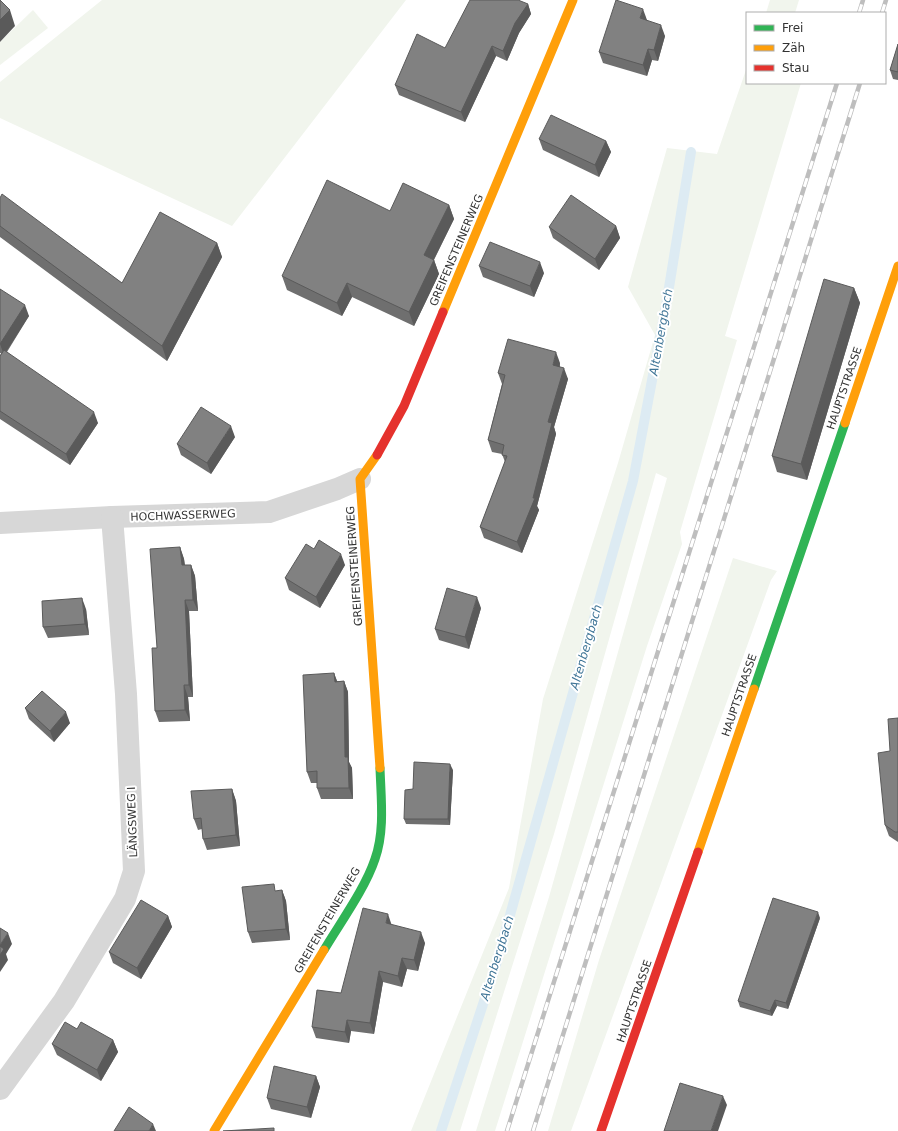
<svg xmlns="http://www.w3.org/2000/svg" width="898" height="1131" font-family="'DejaVu Sans',sans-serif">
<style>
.green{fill:#f1f5ed}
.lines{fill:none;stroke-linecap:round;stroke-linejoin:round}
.stream{stroke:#ddebf3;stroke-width:10}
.street{stroke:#d7d7d7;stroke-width:22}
.fast{stroke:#30b455;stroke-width:9}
.slow{stroke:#ff9f0a;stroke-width:9}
.jam{stroke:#e5322d;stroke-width:9}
.rail-casing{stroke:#bebebe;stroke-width:4.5}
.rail{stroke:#fff;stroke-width:3;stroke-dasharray:9;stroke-linecap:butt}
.wall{fill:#6f6f6f}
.shaded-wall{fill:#5a5a5a}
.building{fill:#818181;stroke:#5a5a5a}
.labels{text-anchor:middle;stroke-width:4;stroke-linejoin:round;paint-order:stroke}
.street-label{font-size:11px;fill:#333;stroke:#fff}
.water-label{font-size:12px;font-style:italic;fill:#3f7597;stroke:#fff}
</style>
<rect width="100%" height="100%" fill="#fff"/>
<g class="green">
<polygon points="102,0 406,0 232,226 0,118 0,82"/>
<polygon points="770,0 799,0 795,13 766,13"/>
<polygon points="33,10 48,28 0,65 0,42"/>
<polygon points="747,67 747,83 801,83 725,336 737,340 680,532 682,544 647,646 495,1131 476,1131 549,897 667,478 656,473 554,834 460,1131 411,1131 509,888 543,699 618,463 655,335 628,287 667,148 717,154"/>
<polygon points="733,558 777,571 771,580 571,1131 548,1131 599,960"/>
</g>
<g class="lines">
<polyline class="stream" points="441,1131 495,968 633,481 666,306 691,152"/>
<g class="street">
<polyline points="0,523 112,517 269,512 337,489 360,479"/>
<polyline points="0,1089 64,1001 125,899 134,871 126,694 112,517"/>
</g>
<g class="fast">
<polyline points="754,689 845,423"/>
<path d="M324 950C340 923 365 889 375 859 385 831 381 798 380 768"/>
</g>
<g class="slow">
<polyline points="443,312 573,0"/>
<polyline points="845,423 898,266"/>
<polyline points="377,455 360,479 380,768"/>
<polyline points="698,852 754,689"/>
<polyline points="214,1131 324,950"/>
</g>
<g class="jam">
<polyline points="377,455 404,406 443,312"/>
<polyline points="601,1131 698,852"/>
</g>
<defs>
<g id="rail">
<polyline points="859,13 863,0"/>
<polyline points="882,13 886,0"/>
<polyline points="507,1131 837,83"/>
<polyline points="533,1131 860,83"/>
</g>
</defs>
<use href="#rail" class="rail-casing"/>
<use href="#rail" class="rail"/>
</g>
<g class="wall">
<polygon points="528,4 531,14 519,33 507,61 496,56 465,122 399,95 395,85 445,48"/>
<polygon points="647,20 665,36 658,61 652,60 647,76 603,63 599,52"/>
<polygon points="898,44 898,80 893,79 890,70"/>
<polygon points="539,139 606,141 611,152 599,177 543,150"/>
<polygon points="0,198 122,283 217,243 222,257 167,361 0,237"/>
<polygon points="449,205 454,219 434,260 439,274 414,326 352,297 342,316 287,290 282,276 390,211"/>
<polygon points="616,226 620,238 599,270 553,238 549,227"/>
<polygon points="479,266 544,273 534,297 483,277"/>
<polygon points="854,288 860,303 807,480 777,472 772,456"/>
<polygon points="0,289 29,316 7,352 98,423 70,465 0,419 0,356 1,353 0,353"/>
<polygon points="560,363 560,367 568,379 554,427 556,434 537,506 539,510 522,553 484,538 480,527 505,462 502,454 492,452 488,440 502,384 498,373"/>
<polygon points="235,437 211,474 181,455 177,444"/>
<polygon points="180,547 184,559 185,565 191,565 195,576 198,611 189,611 193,697 188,697 190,721 159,722 155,711 157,648"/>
<polygon points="314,549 345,565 320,608 289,590 285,578"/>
<polygon points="481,608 469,649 439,640 435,629"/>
<polygon points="86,609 89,635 48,638 43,627"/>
<polygon points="334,673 337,681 344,681 348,692 349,762 352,768 353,799 321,799 317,788 317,783 311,783 307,772"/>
<polygon points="25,708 70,723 54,742 29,719"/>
<polygon points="898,718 898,842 889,836 885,825 890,751"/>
<polygon points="453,770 450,825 406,824 404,819 413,789"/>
<polygon points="232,789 236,801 240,846 207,850 203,839 202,829 198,830 194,819"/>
<polygon points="282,890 286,901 290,940 252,943 248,932"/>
<polygon points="168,916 172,927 141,979 113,963 109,952"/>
<polygon points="820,918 788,1009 777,1006 772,1016 740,1007 738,1001"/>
<polygon points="392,925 425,943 418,971 407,969 402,987 383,982 374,1034 351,1031 349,1043 316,1038 312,1027 341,993"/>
<polygon points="77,1029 113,1040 118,1052 101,1081 57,1055 52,1044"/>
<polygon points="316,1076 320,1087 311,1118 271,1109 267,1098"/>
</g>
<g class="shaded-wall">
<polygon points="528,4 531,14 519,33 507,61 503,51 515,23"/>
<polygon points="643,9 647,20 644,29 640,18"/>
<polygon points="10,10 15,26 0,42 0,20"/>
<polygon points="661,25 665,36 658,61 654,50"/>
<polygon points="492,46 496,56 465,122 461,112"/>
<polygon points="648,49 652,60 647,76 643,65"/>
<polygon points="606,141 611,152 599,177 595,165"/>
<polygon points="449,205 454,219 429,269 424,255"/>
<polygon points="616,226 620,238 599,270 595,259"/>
<polygon points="217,243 222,257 167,361 162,346"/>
<polygon points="434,260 439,274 414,326 409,312"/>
<polygon points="540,262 544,273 534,297 530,286"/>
<polygon points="347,283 352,297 342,316 337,303"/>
<polygon points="854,288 860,303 807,480 801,464"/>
<polygon points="25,305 29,316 4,355 0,344"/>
<polygon points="556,352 560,363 557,376 553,365"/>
<polygon points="564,368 568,379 554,427 556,434 537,506 539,510 522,553 517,542 533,498 548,422"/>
<polygon points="94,412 98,423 70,465 66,454"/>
<polygon points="231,426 235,437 211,474 207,463"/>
<polygon points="180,547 184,559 186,577 182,565"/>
<polygon points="341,554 345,565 320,608 316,597"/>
<polygon points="191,565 195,576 198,611 193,600"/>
<polygon points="477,597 481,608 469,649 465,637"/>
<polygon points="82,598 86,609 89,635 85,624"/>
<polygon points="185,600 189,611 193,697 189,685"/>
<polygon points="334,673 338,684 335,682"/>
<polygon points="344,681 348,692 349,762 352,768 353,799 349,788 345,757"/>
<polygon points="184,685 188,697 190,721 185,710"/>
<polygon points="66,712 70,723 54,742 50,731"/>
<polygon points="450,764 453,770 450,825 448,819"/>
<polygon points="232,789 236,801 240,846 236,835"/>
<polygon points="282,890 286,901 290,940 286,929"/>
<polygon points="818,912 820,918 788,1009 786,1003"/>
<polygon points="388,914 392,926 386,923"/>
<polygon points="168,916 172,927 141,979 137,968"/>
<polygon points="421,932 425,943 418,971 414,960"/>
<polygon points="8,933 12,944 6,954 8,960 0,972 0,945"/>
<polygon points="402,958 407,969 402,987 398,976"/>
<polygon points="379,971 383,982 374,1034 370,1023"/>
<polygon points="775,1000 777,1006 772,1016 770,1011"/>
<polygon points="347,1020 351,1031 349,1043 345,1032"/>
<polygon points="113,1040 118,1052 101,1081 97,1070"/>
<polygon points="316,1076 320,1087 311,1118 307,1107"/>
<polygon points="723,1096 727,1105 718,1131 711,1131"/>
<polygon points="153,1124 156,1131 149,1131"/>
</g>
<g class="building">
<polygon points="0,0 10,10 0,20"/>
<polygon points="470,0 518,0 528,4 515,23 503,51 492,46 461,112 395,85 417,34 445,48"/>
<polygon points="616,0 643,9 640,18 661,25 654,50 648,49 643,65 599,52"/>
<polygon points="898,44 898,72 890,70"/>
<polygon points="551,115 606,141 595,165 539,139"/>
<polygon points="327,180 390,211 403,183 449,205 424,255 434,260 409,312 347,283 337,303 282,276"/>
<polygon points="2,194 122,283 160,212 217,243 162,346 0,226 0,198"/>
<polygon points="571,195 616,226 595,259 549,227"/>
<polygon points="490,242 540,262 530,286 479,266"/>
<polygon points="824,279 854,288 801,464 772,456"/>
<polygon points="0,289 25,305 0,344"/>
<polygon points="508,339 556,352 553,365 564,368 548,422 552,423 533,498 535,498 517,542 480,527 507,456 502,455 504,445 488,440 505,375 498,373"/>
<polygon points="4,350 94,412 66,454 0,411 0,356"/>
<polygon points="201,407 231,426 207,463 177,444"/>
<polygon points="319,540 341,554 316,597 285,578 306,544 314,549"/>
<polygon points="180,547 182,565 191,565 193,600 185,600 189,685 184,685 185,710 155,711 152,648 157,648 150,549"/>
<polygon points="447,588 477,597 465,637 435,629"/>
<polygon points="82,598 85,624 43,627 42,601"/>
<polygon points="334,673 335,682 344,681 345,757 348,757 349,788 317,788 317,771 307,772 303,675"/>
<polygon points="42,691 66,712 50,731 25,708"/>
<polygon points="898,718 898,832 895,832 885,825 878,753 890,751 888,719"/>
<polygon points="414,762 450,764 448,819 404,819 405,790 413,789"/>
<polygon points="232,789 236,835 203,839 201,818 194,819 191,791"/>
<polygon points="274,884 275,891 282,890 286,929 248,932 242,887"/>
<polygon points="773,898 818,912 786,1003 775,1000 770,1011 738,1001"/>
<polygon points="141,900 168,916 137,968 109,952"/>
<polygon points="363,908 388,914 386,923 421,932 414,960 402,958 398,976 379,971 370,1023 347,1020 345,1032 312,1027 317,990 341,993"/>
<polygon points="0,928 8,933 0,945"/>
<polygon points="0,946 4,949 0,955"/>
<polygon points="65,1022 77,1029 81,1022 113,1040 97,1070 52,1044"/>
<polygon points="274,1066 316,1076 307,1107 267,1098"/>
<polygon points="680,1083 723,1096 711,1131 664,1131"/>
<polygon points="129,1107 153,1124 149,1131 114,1131"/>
<polygon points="274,1128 274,1131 223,1131"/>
</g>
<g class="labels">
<g class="street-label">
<text transform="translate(456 250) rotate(-67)" y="4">GREIFENSTEINERWEG</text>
<text transform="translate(844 388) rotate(-71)" y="4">HAUPTSTRASSE</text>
<text transform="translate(183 515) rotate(-2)" y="4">HOCHWASSERWEG</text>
<text transform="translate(354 566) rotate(-94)" y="4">GREIFENSTEINERWEG</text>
<text transform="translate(739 695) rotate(-71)" y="4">HAUPTSTRASSE</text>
<text transform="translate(132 822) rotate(-92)" y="4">LÄNGSWEG I</text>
<text transform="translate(327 920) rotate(-60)" y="4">GREIFENSTEINERWEG</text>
<text transform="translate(634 1001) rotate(-71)" y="4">HAUPTSTRASSE</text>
</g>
<g class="water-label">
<text transform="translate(661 332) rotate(-80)" y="4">Altenbergbach</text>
<text transform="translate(586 647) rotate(-74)" y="4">Altenbergbach</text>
<text transform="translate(497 958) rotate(-73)" y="4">Altenbergbach</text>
</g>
</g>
<rect x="746" y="12" width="140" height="72" fill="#ffffff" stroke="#adadad"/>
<rect x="754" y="25" width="20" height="6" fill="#30b455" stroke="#adadad"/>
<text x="782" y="32" font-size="12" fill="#333333">Frei</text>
<rect x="754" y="45" width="20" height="6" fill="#ff9f0a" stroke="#adadad"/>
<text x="782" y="52" font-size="12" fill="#333333">Zäh</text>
<rect x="754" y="65" width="20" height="6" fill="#e5322d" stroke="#adadad"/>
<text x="782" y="72" font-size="12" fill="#333333">Stau</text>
</svg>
